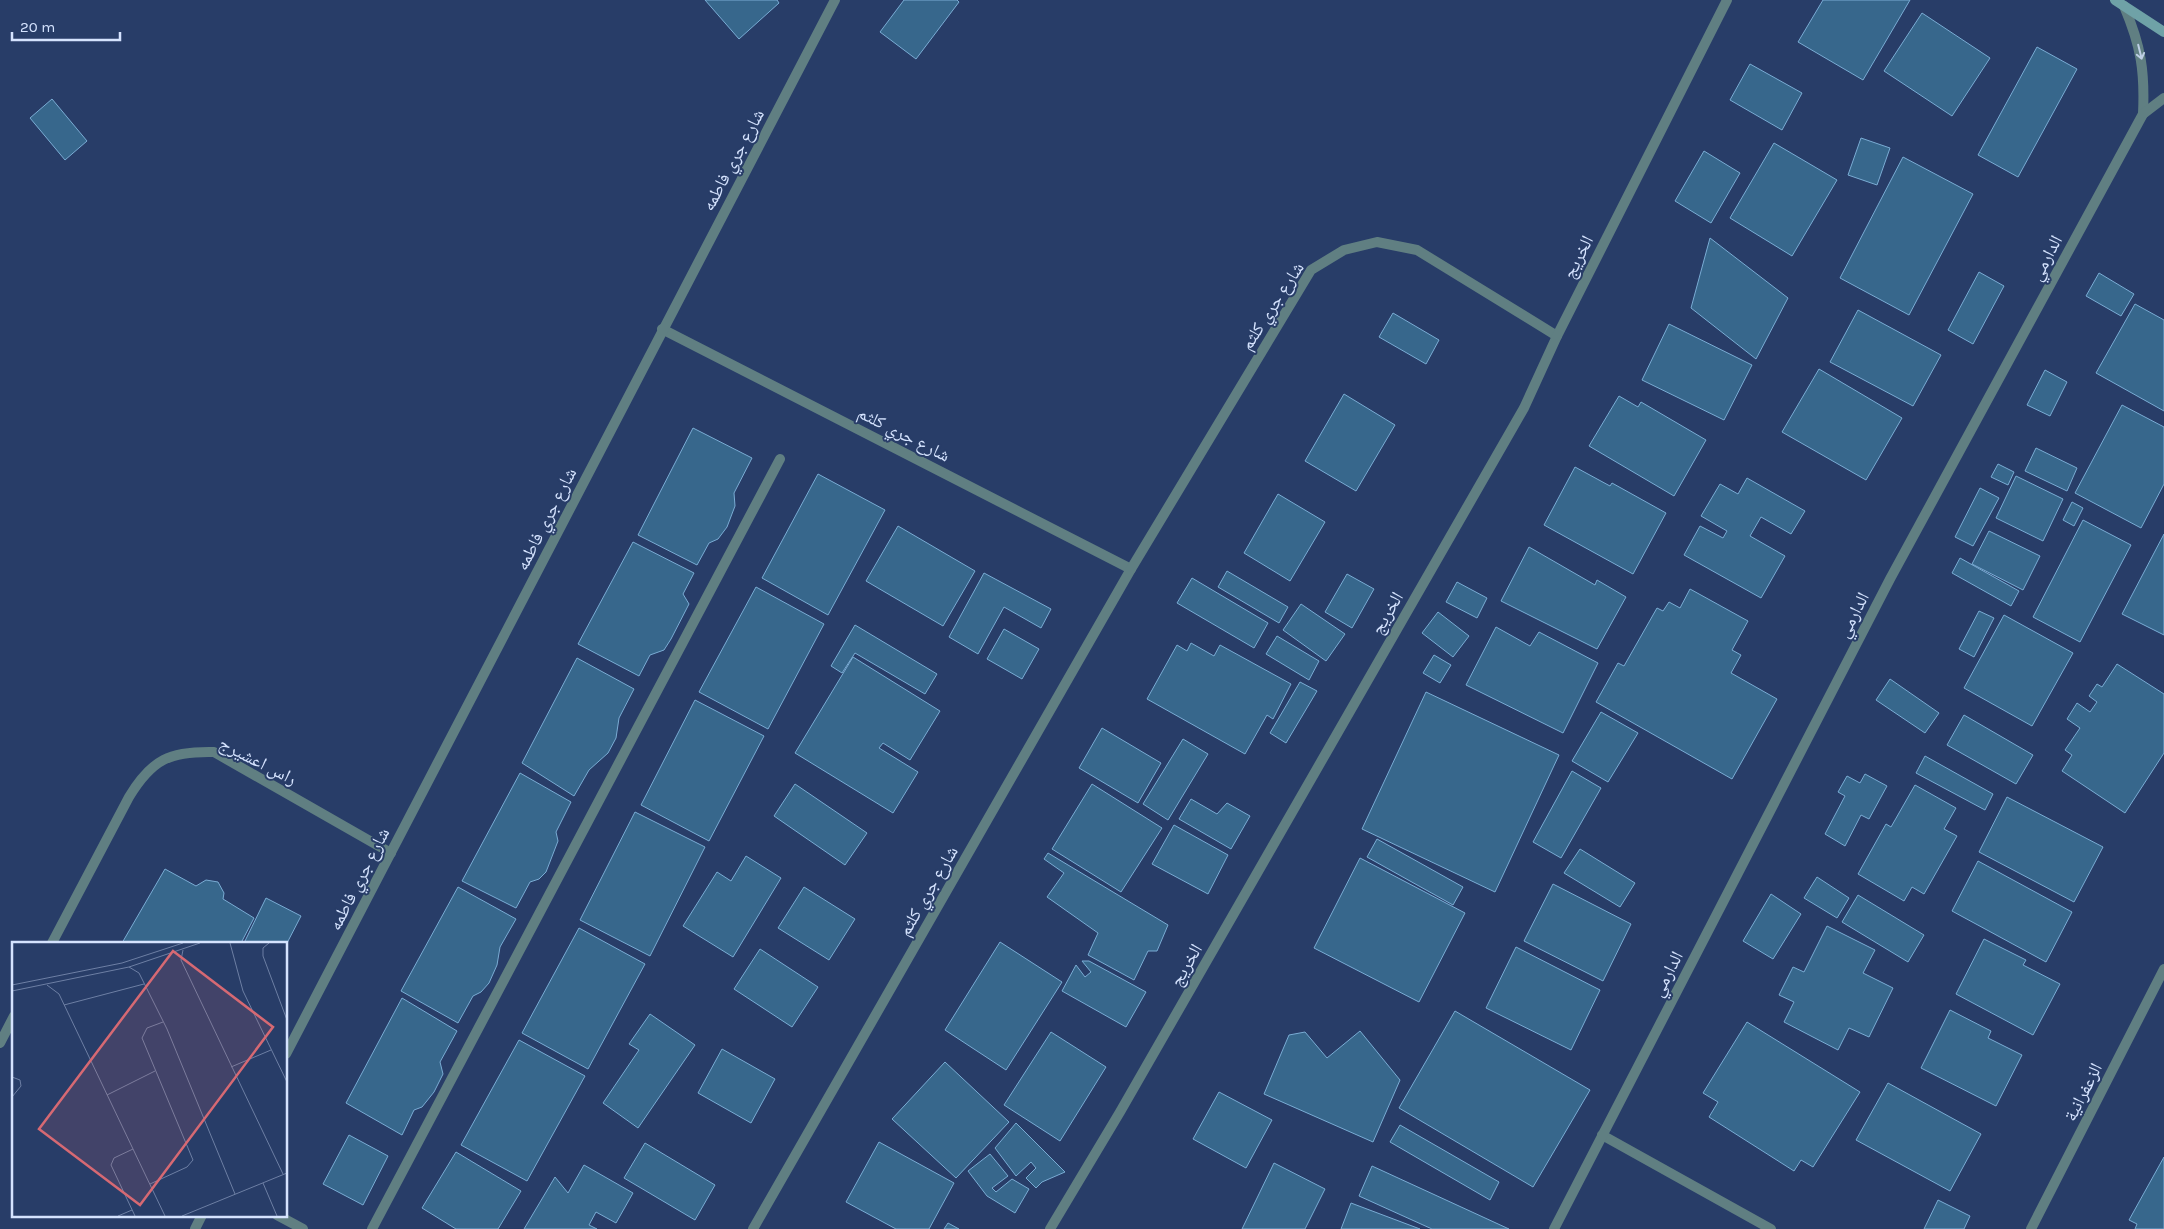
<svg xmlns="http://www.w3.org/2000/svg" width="2164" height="1229" font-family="Karla,'Noto Naskh Arabic',sans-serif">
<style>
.building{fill:#37678c;stroke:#7aacd4}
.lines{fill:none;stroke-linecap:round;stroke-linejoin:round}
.service{stroke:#607f82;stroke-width:10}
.minor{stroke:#607f82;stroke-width:10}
.secondary{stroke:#6fa2a7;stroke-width:10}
.oneway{stroke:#becfe5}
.labels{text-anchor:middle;stroke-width:4;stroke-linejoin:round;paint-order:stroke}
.street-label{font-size:18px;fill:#d5e3fe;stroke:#283d68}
.inset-road{fill:none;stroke:#6d7fa4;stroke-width:1}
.view{fill:#d66973;fill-opacity:0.15;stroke:#d66973;stroke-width:2.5}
.inset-edge{fill:none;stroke:#d5e3fe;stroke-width:2.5}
</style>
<rect width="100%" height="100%" fill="#283d68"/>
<g class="building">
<polygon points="705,0 777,0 779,3 739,39"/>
<polygon points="904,0 957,0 959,2 916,59 880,32"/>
<polygon points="1823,0 1910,0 1863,80 1798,42"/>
<polygon points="1922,13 1990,58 1952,116 1884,71"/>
<polygon points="2037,47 2077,69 2018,177 1978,155"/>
<polygon points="1750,64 1802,93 1782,130 1730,100"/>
<polygon points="52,99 87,141 65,160 30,118"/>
<polygon points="1861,138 1890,148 1877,185 1848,175"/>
<polygon points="1774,143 1837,180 1792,256 1730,218"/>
<polygon points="1704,151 1740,173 1711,223 1675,201"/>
<polygon points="1903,157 1973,194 1909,315 1840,278"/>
<polygon points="1710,238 1788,298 1756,359 1691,308"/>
<polygon points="1979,272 2004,286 1973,344 1948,330"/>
<polygon points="2099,273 2134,294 2121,316 2086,296"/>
<polygon points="2135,304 2164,320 2164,411 2096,373"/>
<polygon points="1858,310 1941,355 1913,406 1830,362"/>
<polygon points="1393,313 1439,340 1426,364 1379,337"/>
<polygon points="1669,324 1752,365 1724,420 1642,380"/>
<polygon points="1819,369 1902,418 1866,480 1782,432"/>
<polygon points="2045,370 2067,382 2050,416 2027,405"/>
<polygon points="1344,394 1395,425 1356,491 1305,461"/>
<polygon points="1619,396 1638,407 1641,402 1706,440 1674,496 1589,446"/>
<polygon points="2122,405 2164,427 2164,484 2141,528 2075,493"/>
<polygon points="693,428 752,458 734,493 735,506 727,527 718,539 709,543 697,565 638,535"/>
<polygon points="2036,448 2077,468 2067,491 2025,471"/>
<polygon points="1998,464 2014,472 2008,485 1991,477"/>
<polygon points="1575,467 1610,486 1612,483 1666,513 1633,574 1544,525"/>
<polygon points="818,474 885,510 828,615 762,578"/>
<polygon points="2016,476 2063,499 2043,541 1996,518"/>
<polygon points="1747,478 1805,511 1791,534 1761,517 1750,536 1785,556 1761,598 1684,555 1700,526 1723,538 1727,531 1701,516 1720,484 1738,494"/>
<polygon points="1980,488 1999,498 1973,546 1955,537"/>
<polygon points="1278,494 1325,522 1290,581 1244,553"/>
<polygon points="2072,502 2083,508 2074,526 2063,520"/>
<polygon points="2083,520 2131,545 2080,642 2033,617"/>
<polygon points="898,526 975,571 943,626 866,581"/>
<polygon points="1989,531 2040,556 2023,590 1972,564"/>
<polygon points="2164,534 2164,635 2122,614"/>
<polygon points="633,542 694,573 683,594 689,604 671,639 664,650 650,655 639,676 578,644"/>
<polygon points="1529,547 1595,585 1597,580 1626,597 1597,649 1501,601"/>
<polygon points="1960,558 2019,591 2011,606 1952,573"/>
<polygon points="1227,571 1288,607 1279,623 1218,587"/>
<polygon points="984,573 1051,609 1041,628 1004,607 978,654 949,637"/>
<polygon points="1347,574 1374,589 1352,628 1325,612"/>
<polygon points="1192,578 1268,623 1254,648 1177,603"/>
<polygon points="1457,582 1487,598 1477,618 1446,602"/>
<polygon points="756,587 824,624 768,729 699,692"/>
<polygon points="1690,589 1748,621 1732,650 1741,655 1731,673 1777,699 1732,779 1596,702 1618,663 1624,666 1657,608 1663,611 1669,602 1680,608"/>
<polygon points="1301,604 1345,634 1326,661 1283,630"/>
<polygon points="1979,611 1994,618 1974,657 1959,649"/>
<polygon points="1438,612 1469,636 1453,657 1422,633"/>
<polygon points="2004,615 2073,653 2032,726 1964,688"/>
<polygon points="855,625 937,674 925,694 855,653 842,673 831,666"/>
<polygon points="1496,627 1530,646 1539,632 1598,663 1563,733 1466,685"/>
<polygon points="1004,629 1039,649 1022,679 987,659"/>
<polygon points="1277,636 1319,661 1309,680 1266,654"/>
<polygon points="1191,643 1214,656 1220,645 1291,684 1273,719 1267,715 1245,754 1147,699 1177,645 1187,651"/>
<polygon points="1434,655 1451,665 1440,683 1423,673"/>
<polygon points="853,657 940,711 910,760 883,743 879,748 918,772 893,813 795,753"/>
<polygon points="577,658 634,689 619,718 616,738 608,753 589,770 574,796 522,763"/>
<polygon points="2117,664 2164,694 2164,753 2125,813 2062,771 2072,755 2065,750 2080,728 2067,719 2077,703 2090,712 2097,702 2089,696 2097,684 2102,687"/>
<polygon points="1890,679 1939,713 1925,733 1876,700"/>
<polygon points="1300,682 1317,691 1286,743 1270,733"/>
<polygon points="1426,692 1559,755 1495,892 1362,829"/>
<polygon points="695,700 764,736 709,841 641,805"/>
<polygon points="1601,712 1638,733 1608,782 1572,761"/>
<polygon points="1964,715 2033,755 2016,784 1947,745"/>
<polygon points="1102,728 1161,763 1138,803 1079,768"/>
<polygon points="1183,739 1208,754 1168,820 1143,804"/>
<polygon points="1925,756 1993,794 1985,810 1916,773"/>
<polygon points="1572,771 1601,788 1561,858 1533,842"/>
<polygon points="520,773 571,802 556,832 558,841 546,872 539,879 530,882 516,908 462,881"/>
<polygon points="1865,774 1887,786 1869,819 1861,815 1845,846 1825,834 1845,796 1838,792 1847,776 1860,783"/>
<polygon points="795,784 867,833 845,865 774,816"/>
<polygon points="1092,784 1162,828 1121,892 1052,849"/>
<polygon points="1915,785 1956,808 1944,829 1957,836 1924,894 1912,887 1904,901 1858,874 1886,824 1891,827"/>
<polygon points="2007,797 2103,847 2074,902 1979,852"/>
<polygon points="1191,799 1217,814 1227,803 1250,816 1231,849 1179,819"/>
<polygon points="635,812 705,847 650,956 580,920"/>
<polygon points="1174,825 1228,855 1208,894 1152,864"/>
<polygon points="1377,839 1463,887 1453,905 1367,857"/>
<polygon points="1580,849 1635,883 1620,907 1564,873"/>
<polygon points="1048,853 1168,925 1157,951 1148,951 1134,980 1088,955 1098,933 1047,897 1064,873 1044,859"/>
<polygon points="746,856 781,878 733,957 683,926 717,872 731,881"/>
<polygon points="1360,858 1465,913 1419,1002 1314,948"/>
<polygon points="1978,861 2072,912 2046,962 1952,911"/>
<polygon points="165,869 196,886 206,880 218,882 224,893 223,899 254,918 241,943 122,943"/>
<polygon points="1817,877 1849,898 1837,918 1804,898"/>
<polygon points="1553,884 1631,924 1603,981 1524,941"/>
<polygon points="458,887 516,919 500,947 497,965 489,983 481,992 473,996 458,1023 401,991"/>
<polygon points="804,887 855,919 829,960 778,928"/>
<polygon points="1771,894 1801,914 1773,959 1743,941"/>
<polygon points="1858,895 1924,935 1908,962 1842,922"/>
<polygon points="266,898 301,916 286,945 286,943 244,943"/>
<polygon points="1827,926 1875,950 1863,973 1893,988 1869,1037 1849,1028 1838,1050 1784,1022 1794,1002 1779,995 1793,967 1804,972"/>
<polygon points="579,928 645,964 588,1069 522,1033"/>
<polygon points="1984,939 2026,960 2023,965 2060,984 2033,1035 1956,994"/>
<polygon points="1000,942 1062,982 1006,1070 945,1030"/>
<polygon points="1516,947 1600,990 1571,1050 1486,1008"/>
<polygon points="760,949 818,987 792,1027 734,989"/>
<polygon points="1082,961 1089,961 1146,992 1126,1027 1062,991 1076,965 1085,977 1091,972"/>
<polygon points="402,998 457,1031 440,1062 443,1074 434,1092 422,1107 414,1110 402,1135 346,1103"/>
<polygon points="1950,1010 1991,1031 1988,1038 2022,1055 1996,1106 1921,1068"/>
<polygon points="1455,1011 1590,1090 1533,1187 1399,1108"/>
<polygon points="650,1014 695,1045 638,1128 603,1103 639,1050 629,1044"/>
<polygon points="1747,1022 1860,1092 1813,1167 1801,1160 1794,1171 1709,1117 1718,1102 1703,1093"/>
<polygon points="1360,1031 1400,1080 1373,1142 1264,1094 1289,1035 1305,1032 1327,1058"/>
<polygon points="1051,1032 1106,1067 1060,1141 1004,1105"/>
<polygon points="519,1040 585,1076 527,1181 461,1145"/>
<polygon points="722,1049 775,1079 751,1123 698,1093"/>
<polygon points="945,1062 1009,1122 956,1178 892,1119"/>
<polygon points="1888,1083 1981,1134 1950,1191 1856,1140"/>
<polygon points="1219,1092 1272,1120 1246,1168 1193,1139"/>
<polygon points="1016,1123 1065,1172 1042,1182 1036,1188 1026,1178 1036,1168 1031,1162 1016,1176 995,1148"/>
<polygon points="1400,1125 1499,1182 1490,1200 1390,1142"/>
<polygon points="349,1135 388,1156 363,1205 323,1184"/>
<polygon points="879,1142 954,1183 929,1229 896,1229 846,1202"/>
<polygon points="645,1143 715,1185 695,1220 624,1178"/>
<polygon points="456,1152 521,1191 498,1229 456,1229 422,1208"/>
<polygon points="990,1154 1008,1176 992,1188 996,1192 1012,1179 1029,1189 1015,1213 987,1196 968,1171"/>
<polygon points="2164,1157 2164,1229 2135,1229 2137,1224 2129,1220"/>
<polygon points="1274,1163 1325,1189 1305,1229 1242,1229"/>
<polygon points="584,1165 633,1193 616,1223 596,1212 589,1225 597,1229 524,1229 555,1177 568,1193"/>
<polygon points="1372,1166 1509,1229 1432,1229 1359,1196"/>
<polygon points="1938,1200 1970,1216 1964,1229 1924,1229"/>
<polygon points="1351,1203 1420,1229 1341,1229"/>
<polygon points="948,1223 959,1229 944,1229"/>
</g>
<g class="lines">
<polyline class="service" points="372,1229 780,459"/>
<g class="minor">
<path d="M2124 6C2141 46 2145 71 2143 114"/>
<polyline points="662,329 1131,569"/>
<path d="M52 943 129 797C152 759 170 751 214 752L391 853"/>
<polyline points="0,1043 14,1016"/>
<polyline points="286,1054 835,0"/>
<polyline points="1602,1135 1771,1229"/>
<polyline points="277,1215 303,1229"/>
<polyline points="195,1229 202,1215"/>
<polyline points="753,1229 1131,569 1311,270 1344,250 1377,242 1417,250 1557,336"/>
<polyline points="1050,1229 1120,1112 1524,408 1557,336 1727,0"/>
<polyline points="1554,1229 1890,579 2143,114 2164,98"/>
<polyline points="2031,1229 2164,969"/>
</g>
<polyline class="secondary" points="2115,0 2164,32"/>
</g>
<defs><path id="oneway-shaft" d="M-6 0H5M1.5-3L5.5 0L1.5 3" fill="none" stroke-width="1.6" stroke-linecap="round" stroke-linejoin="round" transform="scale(1.25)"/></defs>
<use class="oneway" href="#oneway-shaft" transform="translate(2140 52) rotate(76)"/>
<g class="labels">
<g class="street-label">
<text transform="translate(733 160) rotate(-62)" y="6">شارع جري فاطمه</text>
<text transform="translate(1578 257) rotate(-63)" y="6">الخريج</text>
<text transform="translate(2046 258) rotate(-62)" y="6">الدارمي</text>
<text transform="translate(1272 306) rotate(-57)" y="6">شارع جري كلثم</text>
<text transform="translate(904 434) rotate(27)" y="6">شارع جري كلثم</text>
<text transform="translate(546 519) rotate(-63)" y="6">شارع جري فاطمه</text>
<text transform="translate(1387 613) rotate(-60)" y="6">الخريج</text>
<text transform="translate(1853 615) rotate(-63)" y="6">الدارمي</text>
<text transform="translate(258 761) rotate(27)" y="6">راس اعشيرج</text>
<text transform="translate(359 879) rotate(-63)" y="6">شارع جري فاطمه</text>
<text transform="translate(928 891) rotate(-60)" y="6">شارع جري كلثم</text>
<text transform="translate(1186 965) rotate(-60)" y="6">الخريج</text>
<text transform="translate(1667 974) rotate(-63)" y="6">الدارمي</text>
<text transform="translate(2083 1092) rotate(-63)" y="6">الزعفرانية</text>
</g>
</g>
<g transform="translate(12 942)">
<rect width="275" height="275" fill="#283d68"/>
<path class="inset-road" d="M218 1 231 49 275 140M257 1 251 6V14L275 78M171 8 169 18 271 232M117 25 127 31 155 87 223 252M0 43 110 21 171 1M35 43 47 52 153 274M0 49 117 25 188 1M52 63 132 42M219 125 259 108M0 135 8 138 9 144 0 155M95 153 143 129M121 207 102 216 99 223 123 274M251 241 265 274M138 242 175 225 181 218 130 96 135 86 151 80M106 274 120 268M170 274 275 231"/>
<path class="view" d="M161 9 261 85 128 263 27 187Z"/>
<rect width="275" height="275" class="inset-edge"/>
</g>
<path d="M12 32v8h108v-8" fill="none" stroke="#d5e3fe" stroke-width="2.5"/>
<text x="20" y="32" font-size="15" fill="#d5e3fe" stroke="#283d68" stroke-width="4" paint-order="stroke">20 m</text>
</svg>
